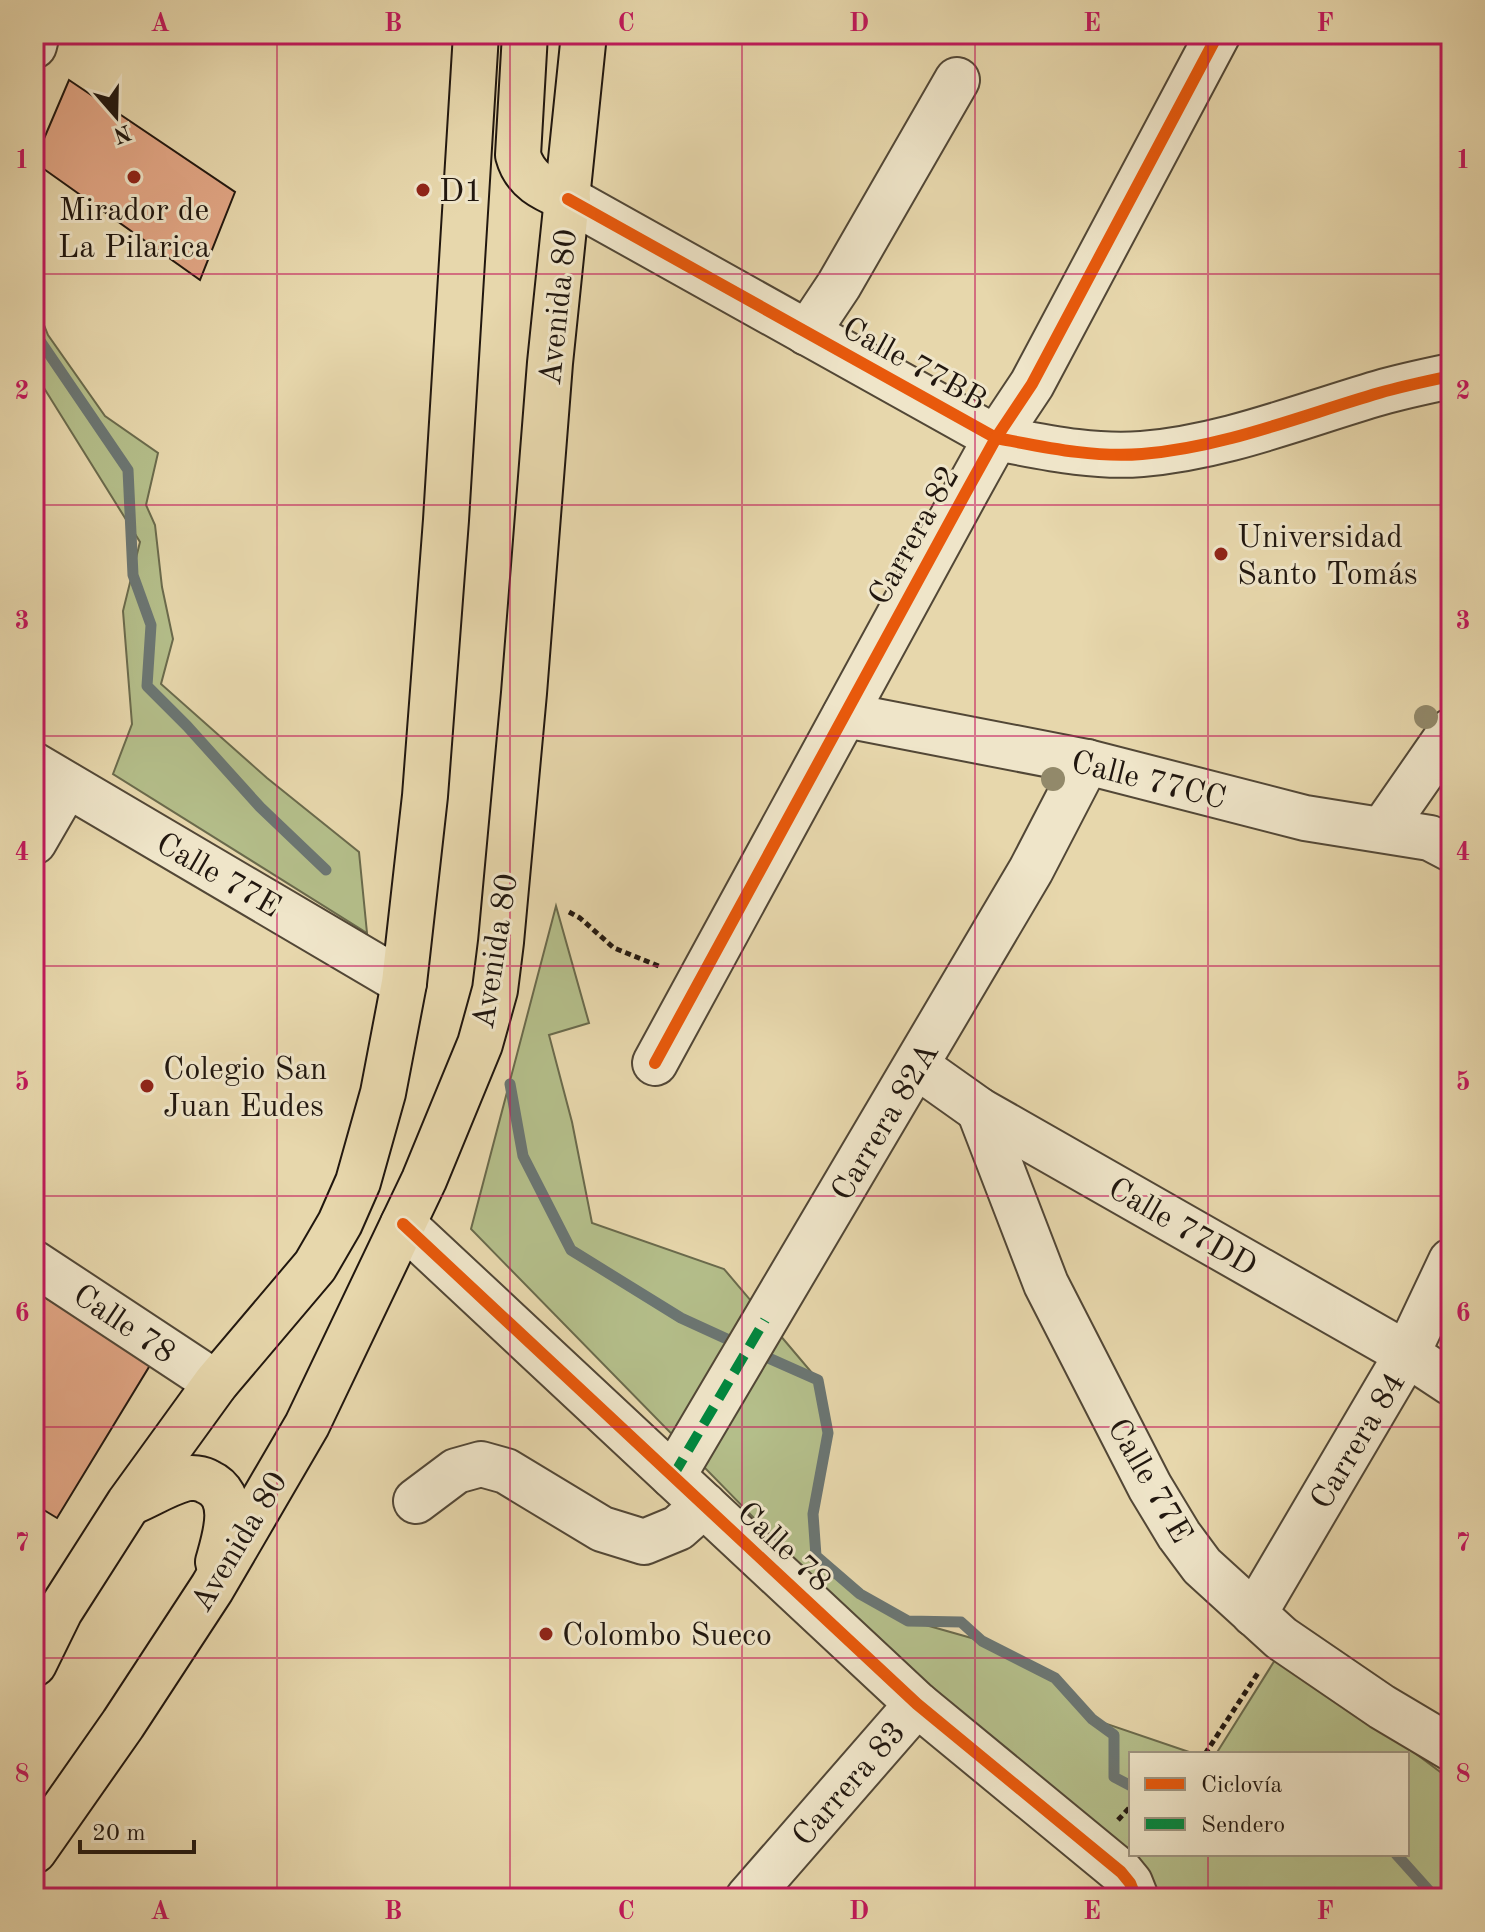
<svg xmlns="http://www.w3.org/2000/svg" width="1485" height="1932" font-family="'Old Standard TT',serif">
<style>
.green{fill:#b4be8a;stroke:#6a6a4c;stroke-width:2}
.lines{fill:none;stroke-linecap:round;stroke-linejoin:round}
.stream{stroke:#6b7673;stroke-width:11}
.building{fill:#e2a685;stroke:#21170f;stroke-width:2}
.minor-casing{stroke:#524736;stroke-width:48}
.major-casing{stroke:#21170f;stroke-width:48}
.path{stroke:#21170f;stroke-width:5;stroke-dasharray:6 4;stroke-linecap:butt}
.minor{stroke:#efe5c9;stroke-width:44}
.major{stroke:#e7d7ac;stroke-width:44}
.quiet{stroke:#00873e;stroke-width:10;stroke-dasharray:20 10;stroke-linecap:butt}
.cycleway-casing{stroke:#efe5c9;stroke-width:17}
.cycleway{stroke:#e8590c;stroke-width:12}
.tree{fill:#92896a}
.grid{fill:none;stroke:#c2185b;stroke-width:2;stroke-opacity:0.55}
.poi-dot{fill:#8f2418;stroke:#efe5c9;stroke-width:3}
.labels{text-anchor:middle;stroke-width:6;stroke-linejoin:round;paint-order:stroke}
.poi-label{font-size:32px;fill:#21170f;stroke:#efe5c9;text-anchor:start}
.street-label{font-size:32px;fill:#21170f;stroke:#efe5c9}
.neatline{fill:none;stroke:#c2185b;stroke-width:3}
.grid-label{font-size:26px;text-anchor:middle;font-weight:bold;fill:#c2185b}
</style>
<rect width="100%" height="100%" fill="#e7d7ac"/>
<filter id="stains"><feTurbulence type="fractalNoise" baseFrequency=".0025" numOctaves="4"/><feColorMatrix values="0 0 0 0 .2 0 0 0 0 .09 0 0 0 0 .02 0 0 0 .5 -.17"/></filter>
<radialGradient id="worn" r=".72"><stop offset=".6" stop-color="#630" stop-opacity="0"/><stop offset="1" stop-color="#630" stop-opacity=".3"/></radialGradient>
<g class="green">
<polygon points="34,300 48,335 105,416 158,453 146,505 155,525 162,587 173,639 161,684 267,778 359,852 367,933 113,774 132,724 123,611 140,542 34,372"/>
<polygon points="556,906 589,1023 549,1035 572,1122 592,1223 724,1269 818,1380 828,1433 813,1514 816,1556 860,1594 908,1620 982,1641 1055,1678 1092,1719 1195,1754 1131,1754 1131,1854 1407,1854 1407,1754 1216,1754 1280,1652 1451,1780 1451,1898 1126,1898 471,1229"/>
</g>
<g class="lines">
<g class="stream">
<polyline points="34,332 128,470 133,575 151,625 147,686 187,726 260,807 326,870"/>
<polyline points="510,1084 523,1156 571,1250 681,1318 740,1345"/>
<polyline points="755,1352 818,1380 828,1433 813,1514 816,1556 860,1594 908,1621 961,1622 982,1641 1055,1678 1092,1719 1114,1735 1114,1777 1131,1786"/>
<polyline points="1396,1854 1431,1893 1440,1898"/>
</g>
</g>
<g class="building">
<polygon points="69,80 235,192 200,280 34,162"/>
<polygon points="34,1291 152,1362 57,1518 34,1504"/>
</g>
<g class="lines">
<defs>
<g id="minor">
<polyline points="34,46 37,34"/>
<path d="M568 199 996 438C1044 447 1093 458 1142 454 1225 447 1300 416 1379 393 1403 386 1427 381 1451 376"/>
<polyline points="807,333 839,285 957,80"/>
<polyline points="845,715 1087,762 1305,818 1430,838 1451,849"/>
<polyline points="34,765 404,983"/>
<polyline points="1383,829 1451,731"/>
<polyline points="34,842 67,785"/>
<polyline points="655,1063 965,494 996,438 1032,384 1218,34"/>
<polyline points="917,1066 979,1110 1407,1354 1451,1383"/>
<polyline points="979,1110 1046,1284 1150,1487 1179,1535 1202,1566 1281,1638 1382,1707 1451,1748"/>
<polyline points="403,1224 917,1704 1121,1872 1130,1883 1136,1898"/>
<polyline points="34,1263 216,1383"/>
<polyline points="673,1476 1031,870 1087,762"/>
<polyline points="416,1501 456,1471 481,1464 506,1471 602,1529 644,1542 678,1528 704,1505"/>
<polyline points="1254,1614 1407,1354 1451,1261"/>
<polyline points="748,1898 917,1704"/>
</g>
<g id="major">
<path d="M525 34 518 155C525 181 545 189 568 199"/>
<path d="M132 1502C149 1495 166 1484 184 1479 191 1477 202 1478 208 1482 239 1496 225 1537 218 1562"/>
<polyline points="34,1664 60,1611 129,1503 216,1383 315,1266 340,1223 358,1182 383,1093 404,983 425,796 446,520 476,34"/>
<polyline points="34,1851 123,1724 212,1588 307,1425 424,1180 480,1044 495,990 501,942 524,693 550,363 584,34"/>
</g>
</defs>
<use href="#minor" class="minor-casing"/>
<use href="#major" class="major-casing"/>
<g class="path">
<polyline points="569,912 580,918 614,948 661,967"/>
<polyline points="1205,1754 1258,1673"/>
<polyline points="1118,1820 1131,1806"/>
</g>
<use href="#minor" class="minor"/>
<use href="#major" class="major"/>
<polyline class="quiet" points="673,1476 765,1320"/>
<defs>
<g id="cycleway">
<path d="M568 199 996 438C1044 447 1093 458 1142 454 1225 447 1300 416 1379 393 1403 386 1427 381 1451 376"/>
<polyline points="655,1063 965,494 996,438 1032,384 1218,34"/>
<polyline points="403,1224 917,1704 1121,1872 1130,1883 1136,1898"/>
</g>
</defs>
<use href="#cycleway" class="cycleway-casing"/>
<use href="#cycleway" class="cycleway"/>
</g>
<g class="tree">
<circle cx="1426" cy="717" r="12"/>
<circle cx="1053" cy="779" r="12"/>
</g>
<path class="grid" d="M277 34V1898M510 34V1898M742 34V1898M975 34V1898M1208 34V1754M34 274H1451M34 505H1451M34 736H1451M34 966H1451M34 1196H1451M34 1427H1451M34 1658H1451M1208 1854V1898"/>
<g class="poi-dot">
<circle cx="134" cy="177" r="8"/>
<circle cx="423" cy="190" r="8"/>
<circle cx="1221" cy="554" r="8"/>
<circle cx="147" cy="1086" r="8"/>
<circle cx="546" cy="1634" r="8"/>
</g>
<g class="labels">
<g class="poi-label">
<text x="439" y="201">D1</text>
<text x="134" y="220" text-anchor="middle">Mirador de<tspan x="134" dy="37">La Pilarica</tspan></text>
<text x="1237" y="547">Universidad<tspan x="1237" dy="37">Santo Tomás</tspan></text>
<text x="163" y="1079">Colegio San<tspan x="163" dy="37">Juan Eudes</tspan></text>
<text x="562" y="1645">Colombo Sueco</text>
</g>
<g class="street-label">
<text transform="translate(557 307) rotate(-84)" y="11">Avenida 80</text>
<text transform="translate(915 363) rotate(29)" y="11">Calle 77BB</text>
<text transform="translate(913 535) rotate(-61)" y="11">Carrera 82</text>
<text transform="translate(1149 779) rotate(14)" y="11">Calle 77CC</text>
<text transform="translate(219 874) rotate(30)" y="11">Calle 77E</text>
<text transform="translate(494 951) rotate(-81)" y="11">Avenida 80</text>
<text transform="translate(884 1121) rotate(-59)" y="11">Carrera 82A</text>
<text transform="translate(1183 1226) rotate(30)" y="11">Calle 77DD</text>
<text transform="translate(125 1323) rotate(34)" y="11">Calle 78</text>
<text transform="translate(1357 1440) rotate(-59)" y="11">Carrera 84</text>
<text transform="translate(1151 1480) rotate(60)" y="11">Calle 77E</text>
<text transform="translate(238 1541) rotate(-59)" y="11">Avenida 80</text>
<text transform="translate(785 1546) rotate(43)" y="11">Calle 78</text>
<text transform="translate(848 1783) rotate(-49)" y="11">Carrera 83</text>
</g>
</g>
<rect width="1485" height="1932" fill="none" stroke="#e7d7ac" stroke-width="88"/>
<rect x="1129" y="1752" width="280" height="104" fill="#efe5c9" stroke="#9d937f" stroke-width="2"/>
<rect x="1145" y="1778" width="40" height="12" fill="#e8590c" stroke="#9d937f" stroke-width="2"/>
<text x="1201" y="1792" font-size="24" fill="#21170f">Ciclovía</text>
<rect x="1145" y="1818" width="40" height="12" fill="#00873e" stroke="#9d937f" stroke-width="2"/>
<text x="1201" y="1832" font-size="24" fill="#21170f">Sendero</text>
<g transform="translate(116 116) rotate(160)" stroke="#efe5c9" stroke-width="6" paint-order="stroke">
<path d="M0-6L14 30L0 20L-14 30Z" fill="#21170f"/>
<text y="-12" font-size="22" font-weight="bold" text-anchor="middle" fill="#21170f">N</text>
</g>
<path d="M80 1840v12h114v-12" fill="none" stroke="#21170f" stroke-width="4"/>
<text x="92" y="1840" font-size="24" fill="#21170f" stroke="#efe5c9" stroke-width="6" paint-order="stroke">20 m</text>
<rect x="44" y="44" width="1397" height="1844" class="neatline"/>
<g class="grid-label">
<text x="160" y="31">A</text>
<text x="393" y="31">B</text>
<text x="626" y="31">C</text>
<text x="859" y="31">D</text>
<text x="1092" y="31">E</text>
<text x="1325" y="31">F</text>
<text x="22" y="168">1</text>
<text x="1463" y="168">1</text>
<text x="22" y="399">2</text>
<text x="1463" y="399">2</text>
<text x="22" y="629">3</text>
<text x="1463" y="629">3</text>
<text x="22" y="860">4</text>
<text x="1463" y="860">4</text>
<text x="22" y="1090">5</text>
<text x="1463" y="1090">5</text>
<text x="22" y="1321">6</text>
<text x="1463" y="1321">6</text>
<text x="22" y="1551">7</text>
<text x="1463" y="1551">7</text>
<text x="22" y="1782">8</text>
<text x="1463" y="1782">8</text>
<text x="160" y="1919">A</text>
<text x="393" y="1919">B</text>
<text x="626" y="1919">C</text>
<text x="859" y="1919">D</text>
<text x="1092" y="1919">E</text>
<text x="1325" y="1919">F</text>
</g>
<rect width="100%" height="100%" filter="url(#stains)"/>
<rect width="100%" height="100%" fill="url(#worn)"/>
</svg>
